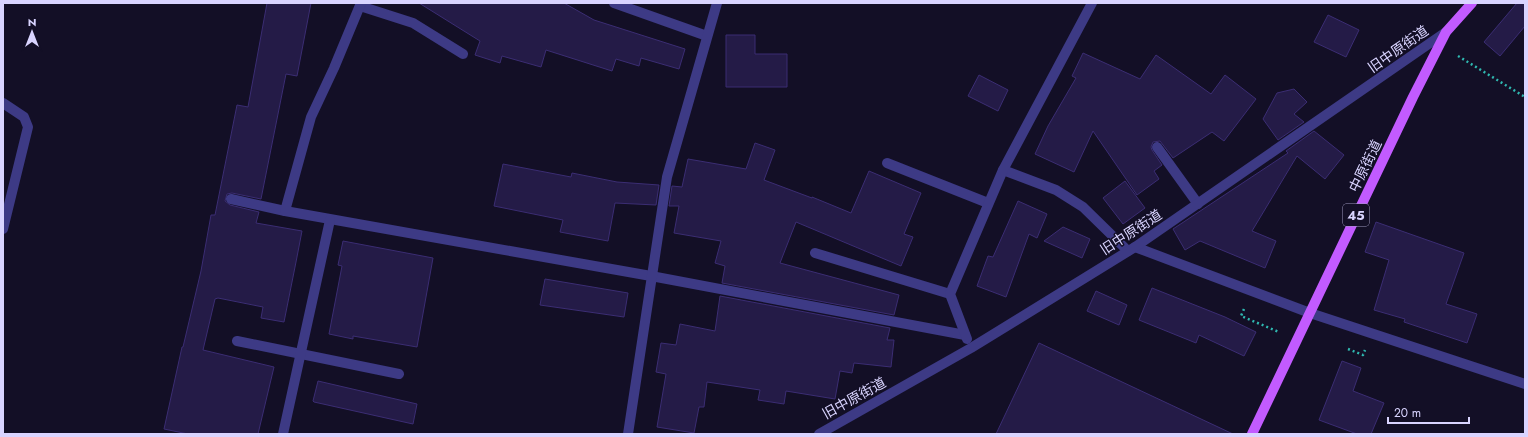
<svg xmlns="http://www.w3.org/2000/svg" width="1528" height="437" font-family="Jost,'Noto Sans JP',sans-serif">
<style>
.building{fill:#241b47;stroke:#3b2d73}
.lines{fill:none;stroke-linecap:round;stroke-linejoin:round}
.path{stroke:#2fb8b0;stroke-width:2.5;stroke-dasharray:2 3;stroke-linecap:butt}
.service{stroke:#3d3a85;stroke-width:10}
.minor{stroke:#3d3a85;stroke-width:10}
.primary{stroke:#c25bff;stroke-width:10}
.labels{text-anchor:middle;stroke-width:3;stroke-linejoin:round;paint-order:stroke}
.shield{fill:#130f26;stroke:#9e99be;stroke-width:1}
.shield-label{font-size:13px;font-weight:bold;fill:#d9d4ff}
.street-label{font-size:14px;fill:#d9d4ff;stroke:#130f26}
</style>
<rect width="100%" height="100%" fill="#130f26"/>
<g class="building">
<polygon points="267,3 311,3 297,76 286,74 261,199 232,193 227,194 225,201 230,205 259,212 256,223 302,231 296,262 284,322 261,318 263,307 218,298 215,299 203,350 274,367 258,434 188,434 164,429 182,347 183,347 201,271 211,215 215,215 237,105 248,107"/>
<polygon points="419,3 564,3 594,20 685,49 679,69 641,58 639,66 616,59 612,71 546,50 541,67 502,56 500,63 475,55 480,41"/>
<polygon points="1517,3 1525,3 1525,26 1500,56 1484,42"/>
<polygon points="1328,15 1359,30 1346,57 1314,42"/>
<polygon points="726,35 755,35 755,54 787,54 787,87 726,87"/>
<polygon points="1083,53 1140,79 1156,55 1211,94 1225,75 1256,99 1224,141 1212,132 1173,158 1160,141 1153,142 1151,147 1152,150 1162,165 1154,171 1159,179 1137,195 1093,131 1074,172 1035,154 1048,126 1076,78 1072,76"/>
<polygon points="979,75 1008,90 998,111 968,96"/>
<polygon points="1294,89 1307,102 1294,114 1304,122 1278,140 1263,119 1277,93"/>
<polygon points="1314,131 1344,155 1325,179 1297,156 1252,231 1276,241 1265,268 1200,241 1185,250 1173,229 1288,153 1286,151"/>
<polygon points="755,143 775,150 764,180 812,198 812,197 851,213 869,171 921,193 904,234 913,237 901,266 796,222 780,263 899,295 894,315 722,283 725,266 715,263 721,241 674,233 679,206 669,206 672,186 682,187 688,159 746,169"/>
<polygon points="503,164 571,177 572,173 617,182 659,185 656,205 615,203 608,241 560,232 563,220 494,206"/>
<polygon points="1125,181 1145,208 1123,224 1103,198"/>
<polygon points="1018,201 1047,214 1037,238 1029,234 1006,297 977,286 988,256 993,257"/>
<polygon points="1376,222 1464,253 1446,304 1477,314 1467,343 1404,322 1405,319 1374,310 1389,260 1365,252"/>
<polygon points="1063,227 1090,239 1082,258 1044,241"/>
<polygon points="343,241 433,258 417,347 353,336 353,339 329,334 342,266 338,265"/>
<polygon points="545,279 628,293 624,317 540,305"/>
<polygon points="1152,288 1225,317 1256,332 1244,356 1199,335 1196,343 1139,320"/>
<polygon points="1096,291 1127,305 1119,325 1087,311"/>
<polygon points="720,296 890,328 887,340 894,340 891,367 854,363 852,373 840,371 835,399 786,391 784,404 758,400 760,390 707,382 704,407 699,407 694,433 657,427 666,374 656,372 661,343 676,345 680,324 715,331"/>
<polygon points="1039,343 1233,434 996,434"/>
<polygon points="1342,361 1361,368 1353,391 1384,403 1371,434 1357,434 1319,420"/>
<polygon points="318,381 417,404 413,424 314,402 313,401"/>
</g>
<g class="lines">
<g class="path">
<polyline points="1458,56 1525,97"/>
<polyline points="1244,309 1241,316 1279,332"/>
<polyline points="1348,349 1363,355 1365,350"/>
</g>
<g class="service">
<polyline points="614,3 707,36"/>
<polyline points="360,6 413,23 463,54"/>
<polyline points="3,103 24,117 28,127 3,229"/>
<polyline points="1157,147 1198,204"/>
<polyline points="887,163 988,203"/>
<polyline points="231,199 285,211"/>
<polyline points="815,253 950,294"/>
<polyline points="237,341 399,374"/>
</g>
<g class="minor">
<polyline points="361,3 334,68 311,117 285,211 651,276 965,335"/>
<polyline points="1003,170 1056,190 1083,207 1128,251"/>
<polyline points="1135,247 1310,313 1525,384"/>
<polyline points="967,339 950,294 1003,170 1092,3"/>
<polyline points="283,434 330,220"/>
<polyline points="628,434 667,177 717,3"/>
<polyline points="819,434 971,348 1135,247 1446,32"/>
</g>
<polyline class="primary" points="1252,434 1413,97 1446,32 1472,3"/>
</g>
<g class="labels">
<rect class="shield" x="1343" y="204" width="26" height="22" rx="3"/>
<g class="shield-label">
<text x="1356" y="220">45</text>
</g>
<g class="street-label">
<text transform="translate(1398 49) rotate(-35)" y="5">旧中原街道</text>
<text transform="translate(1365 166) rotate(-64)" y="5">中原街道</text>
<text transform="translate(1131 232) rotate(-33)" y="5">旧中原街道</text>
<text transform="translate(854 398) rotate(-29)" y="5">旧中原街道</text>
</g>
</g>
<rect width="1528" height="437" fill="none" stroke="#d9d4ff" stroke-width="8"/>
<g transform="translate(32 32)" stroke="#130f26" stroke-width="3" paint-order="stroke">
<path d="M0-3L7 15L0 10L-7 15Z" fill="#d9d4ff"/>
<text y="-6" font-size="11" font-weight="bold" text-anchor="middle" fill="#d9d4ff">N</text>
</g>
<path d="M1388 417v6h81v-6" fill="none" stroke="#d9d4ff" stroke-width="2"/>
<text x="1394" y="417" font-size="12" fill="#d9d4ff" stroke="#130f26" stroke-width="3" paint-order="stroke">20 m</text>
</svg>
